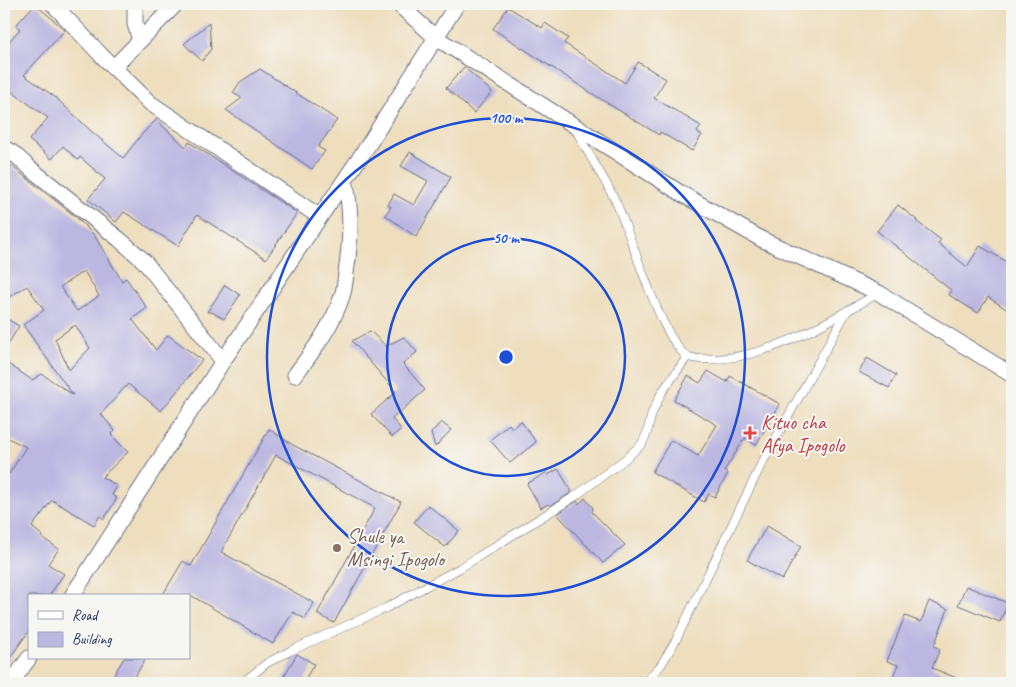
<svg xmlns="http://www.w3.org/2000/svg" width="1016" height="687" font-family="Caveat,sans-serif">
<style>
.building{fill:#bcb7e1;fill-rule:evenodd}
.lines{fill:none;stroke-linecap:round;stroke-linejoin:round}
.lane-casing{stroke:#656c80;stroke-width:9}
.street-casing{stroke:#656c80;stroke-width:17}
.lane{stroke:#fff;stroke-width:8}
.street{stroke:#fff;stroke-width:15}
.ring{fill:none;stroke:#1d4ed8;stroke-width:2.5}
.health-dot{fill:#e0444e;stroke:#f6f6f2;stroke-width:2}
.education-dot{fill:#8d6e63;stroke:#f6f6f2;stroke-width:2}
.labels{text-anchor:middle;stroke-width:4;stroke-linejoin:round;paint-order:stroke}
.health-label{font-size:20px;fill:#be3a42;stroke:#f6f6f2;text-anchor:start}
.education-label{font-size:20px;fill:#785e54;stroke:#f6f6f2;text-anchor:start}
.centre{fill:#1d4ed8;stroke:#f6f6f2;stroke-width:2.5}
.ring-label{font-size:15px;text-anchor:middle;font-weight:bold;fill:#1d4ed8;stroke:#f6f6f2;stroke-width:4;stroke-linejoin:round;paint-order:stroke}
</style>
<rect width="100%" height="100%" fill="#f6f6f2"/>
<filter id="ink" filterUnits="userSpaceOnUse"><feTurbulence type="fractalNoise" baseFrequency=".02" numOctaves="2"/><feDisplacementMap in="SourceGraphic" scale="10" xChannelSelector="R" yChannelSelector="G"/><feConvolveMatrix kernelMatrix="1 2 1 2 8 2 1 2 1" color-interpolation-filters="sRGB"/></filter>
<filter id="wash" filterUnits="userSpaceOnUse"><feTurbulence type="fractalNoise" baseFrequency=".0096" numOctaves="4" result="noise"/><feDisplacementMap in="SourceGraphic" scale="20" xChannelSelector="R" yChannelSelector="G"/><feGaussianBlur stdDeviation="1.12" result="paint"/><feColorMatrix in="noise" values="0 0 0 0 0 0 0 0 0 0 0 0 0 0 0 0 0 1.4 0 .05"/><feComposite in="paint" operator="in"/></filter>
<g filter="url(#wash)">
<rect width="100%" height="100%" fill="#eedebe"/>
<g id="blocks">
<g class="building">
<polygon points="35,4 65,30 24,75 55,97 91,131 123,158 143,133 156,120 186,147 189,142 297,213 266,259 197,215 178,246 124,212 116,222 88,199 105,179 80,157 78,160 63,146 52,159 29,140 48,118 4,86 4,47 20,29 16,25"/>
<polygon points="508,7 542,28 545,23 568,38 564,43 625,83 638,62 666,79 654,98 701,126 697,132 702,135 692,151 660,132 659,135 599,98 493,29"/>
<polygon points="209,23 211,49 202,61 184,44"/>
<polygon points="464,67 492,92 474,113 446,88"/>
<polygon points="260,69 337,120 318,147 325,151 312,169 226,110 242,98 233,93 240,82"/>
<polygon points="410,152 451,177 416,237 385,215 391,207 388,205 394,194 414,205 428,181 401,166"/>
<path d="M4 160 76 217 94 235 122 281 126 278 147 308 132 319 156 350 168 335 202 360 161 411 128 384 101 414 115 431 111 435 128 452 102 477 117 486 112 495 117 498 104 519 100 516 94 525 52 500 32 527 43 536 41 537 59 549 48 564 64 574 49 596H29V631L4 666V471L9 474 26 447 4 436V361L32 380 42 374 73 395 23 325 44 310 27 286 4 300ZM84 271 99 296 77 311 60 287ZM75 325 90 348 69 370 55 339Z"/>
<polygon points="898,205 917,220 916,221 941,240 938,243 967,267 980,246 1012,265 1012,313 988,297 978,313 949,295 952,291 877,231"/>
<polygon points="225,285 240,295 224,319 212,312 207,312"/>
<polygon points="4,317 19,326 4,351"/>
<polygon points="370,331 386,346 404,337 417,352 403,364 425,390 392,419 401,429 392,437 371,414 396,392 352,341"/>
<polygon points="867,358 896,375 889,388 859,372"/>
<polygon points="708,371 727,382 730,376 780,404 756,445 745,438 724,471 728,473 715,497 709,494 704,502 652,472 671,440 698,456 717,425 674,400 688,376 700,383"/>
<polygon points="521,421 536,442 510,463 490,440 509,424 512,428"/>
<polygon points="441,422 451,430 435,447 431,433"/>
<polygon points="269,429 293,445 401,502 334,623 317,614 375,508 276,455 221,552 314,603 305,619 293,612 273,644 192,596 162,596 183,561 191,566"/>
<polygon points="558,469 572,492 550,506 548,504 541,508 527,484 547,472 548,475"/>
<polygon points="585,498 593,508 592,512 625,545 603,563 557,514 577,501 579,504"/>
<polygon points="428,505 459,531 445,547 414,522"/>
<polygon points="767,526 801,546 782,580 747,560"/>
<polygon points="966,586 1008,603 1000,622 958,605"/>
<polygon points="929,601 948,609 934,646 940,649 932,668 969,683 890,683 898,665 887,661 905,616 921,622"/>
<polygon points="297,654 314,664 303,683 280,683"/>
<polygon points="124,658 146,658 131,683 109,683"/>
</g>
</g>
</g>
<g filter="url(#ink)">
<use href="#blocks" fill-opacity="0" stroke="#656c80" stroke-width="1"/>
<g class="lines">
<defs>
<g id="lane">
<path d="M576 130C588 154 603 176 615 200 630 230 662 345 689 357 697 360 707 359 715 359 776 356 828 321 879 293"/>
<polyline points="242,683 267,663 290,651 386,608 460,568 574,497 624,460 642,444 647,433 652,413 662,392 688,356"/>
<polyline points="645,683 661,665 676,640 761,465 847,311"/>
</g>
<g id="street">
<polyline points="53,4 101,55 150,103 320,217"/>
<polyline points="135,4 135,24 140,40"/>
<polyline points="398,4 435,37 682,194 763,240 879,293 1012,375"/>
<polyline points="113,68 176,4"/>
<polyline points="4,148 13,153 31,169 119,239 144,261 223,361"/>
<path d="M295 375C313 351 333 325 342 296 345 288 345 280 346 273 351 242 352 211 345 180"/>
<polyline points="72,596 223,361 367,147 457,4"/>
<polyline points="11,683 29,658"/>
</g>
</defs>
<use href="#lane" class="lane-casing"/>
<use href="#street" class="street-casing"/>
<use href="#lane" class="lane"/>
<use href="#street" class="street"/>
</g>
</g>
<g class="ring">
<circle cx="506" cy="357" r="119"/>
<circle cx="506" cy="357" r="239"/>
</g>
<path class="health-dot" d="M747.5 425.5h5v5h5v5h-5v5h-5v-5h-5v-5h5z"/>
<circle class="education-dot" cx="337" cy="548" r="5"/>
<g class="labels">
<g class="health-label">
<text x="761" y="429">Kituo cha<tspan x="761" dy="23">Afya Ipogolo</tspan></text>
</g>
<g class="education-label">
<text x="347" y="543">Shule ya<tspan x="347" dy="23">Msingi Ipogolo</tspan></text>
</g>
</g>
<circle cx="506" cy="357" r="8" class="centre"/>
<g class="ring-label">
<text x="506" y="123">100 m</text>
<text x="506" y="243">50 m</text>
</g>
<rect width="1016" height="687" fill="none" stroke="#f6f6f2" stroke-width="20"/>
<rect x="28" y="594" width="162" height="65" fill="#f6f6f2" stroke="#9ea6b7"/>
<rect x="38" y="611" width="25" height="8" fill="#ffffff" stroke="#9ea6b7"/>
<text x="72" y="620" font-size="15" fill="#1b2f5e">Road</text>
<rect x="38" y="632" width="25" height="15" fill="#bcb7e1" stroke="#9ea6b7"/>
<text x="72" y="644" font-size="15" fill="#1b2f5e">Building</text>
</svg>
